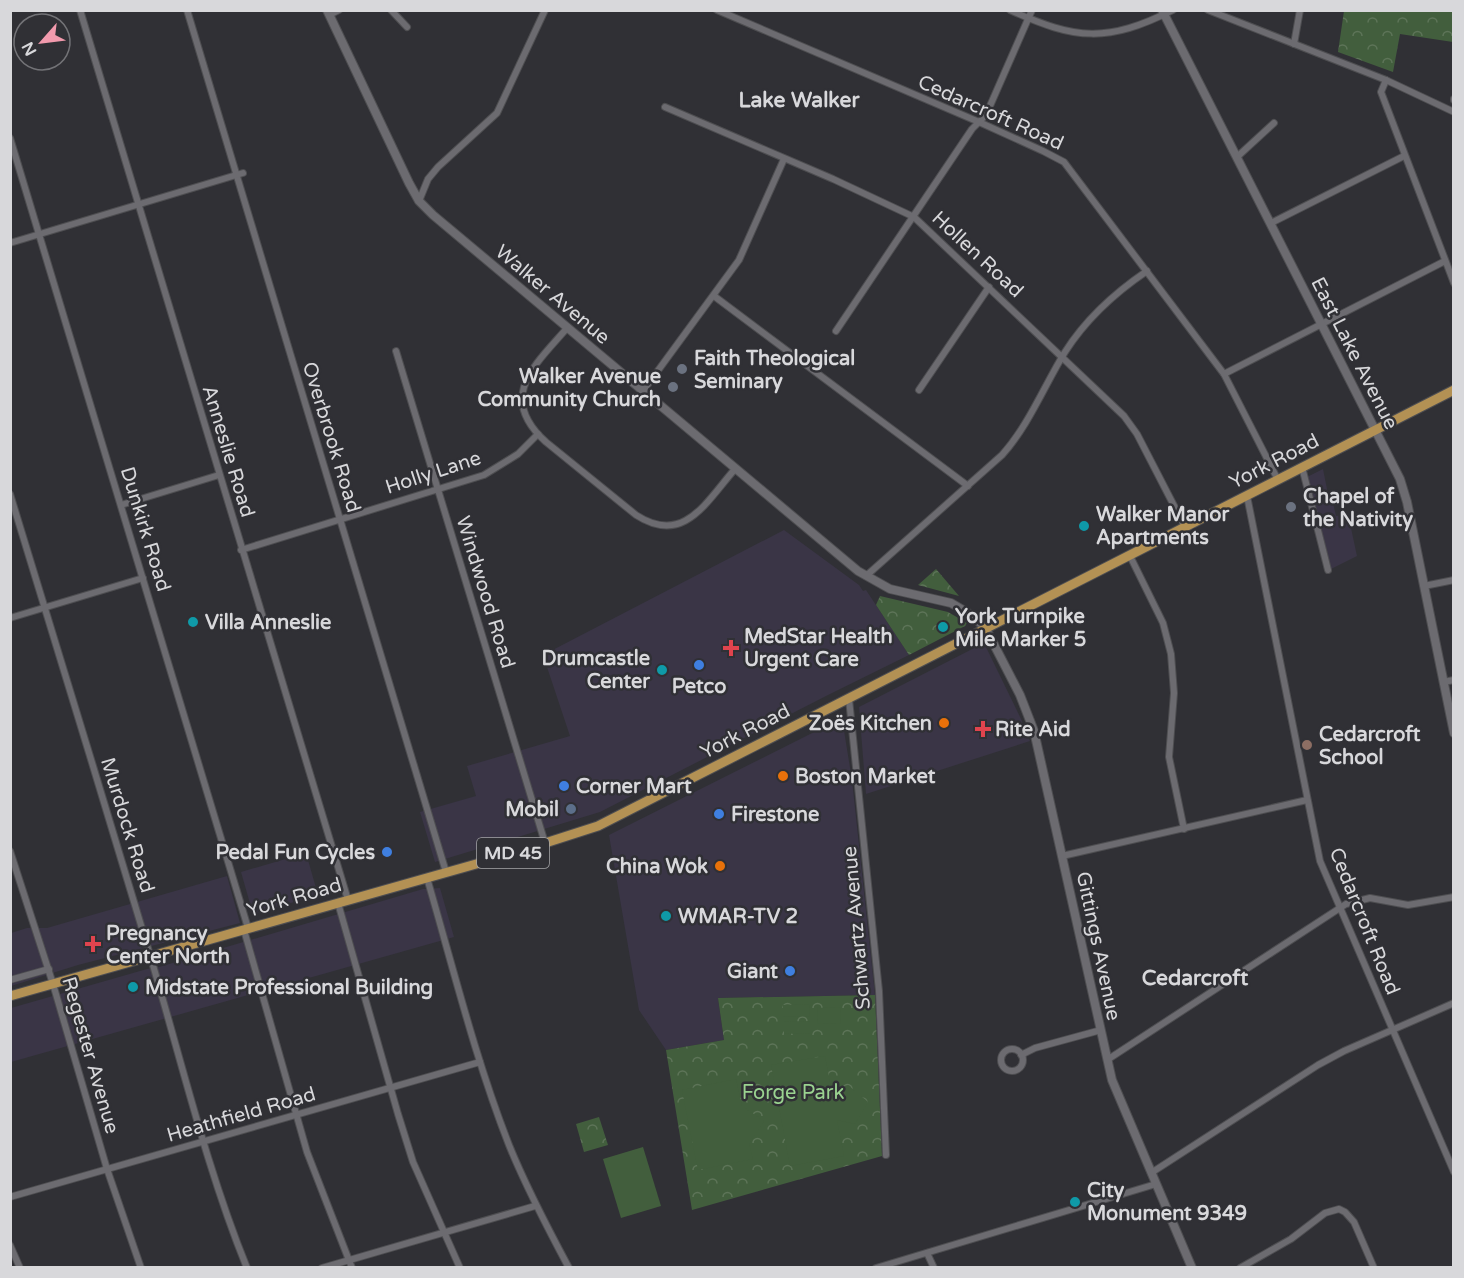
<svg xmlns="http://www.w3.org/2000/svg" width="1464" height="1278" font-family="'Varela Round',sans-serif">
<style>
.commercial{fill:#3a3546}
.park{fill:url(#park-crowns)}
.garden{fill:#425e3d}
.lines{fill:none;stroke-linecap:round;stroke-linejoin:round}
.minor-casing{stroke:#4e4e51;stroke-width:8}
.tertiary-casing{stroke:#4e4e51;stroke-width:10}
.primary-casing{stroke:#4e4e51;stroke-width:11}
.minor{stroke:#6c6b70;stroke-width:6}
.tertiary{stroke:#6c6b70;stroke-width:8}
.primary{stroke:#b39154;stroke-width:9}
.worship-dot{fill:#6b7280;stroke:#303035;stroke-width:2}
.culture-dot{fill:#0f9aa8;stroke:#303035;stroke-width:2}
.health-dot{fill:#e0444e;stroke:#303035;stroke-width:2}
.shop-dot{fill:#3f7fe0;stroke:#303035;stroke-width:2}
.food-dot{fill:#e8710a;stroke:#303035;stroke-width:2}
.education-dot{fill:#8d6e63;stroke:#303035;stroke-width:2}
.service-dot{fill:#5c6f8a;stroke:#303035;stroke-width:2}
.labels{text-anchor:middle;stroke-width:5;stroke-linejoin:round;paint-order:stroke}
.shield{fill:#303035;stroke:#a6a6a9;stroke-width:1.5}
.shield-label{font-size:18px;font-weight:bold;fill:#d8d8db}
.street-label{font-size:20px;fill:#d8d8db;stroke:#303035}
.poi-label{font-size:20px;font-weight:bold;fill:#d8d8db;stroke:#303035;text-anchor:start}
.park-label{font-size:20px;fill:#9ad390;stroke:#303035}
.neighbourhood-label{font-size:21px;font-weight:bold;fill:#d8d8db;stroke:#303035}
</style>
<defs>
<pattern id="park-crowns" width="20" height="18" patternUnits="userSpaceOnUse" patternTransform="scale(1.5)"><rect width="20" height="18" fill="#425e3d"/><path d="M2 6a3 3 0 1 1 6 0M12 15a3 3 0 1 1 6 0" fill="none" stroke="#5d7458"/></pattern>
</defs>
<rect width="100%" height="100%" fill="#303035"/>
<g class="commercial">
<polygon points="1323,469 1328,494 1332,498 1336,516 1348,514 1357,556 1329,570 1305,478"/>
<polygon points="784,530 859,585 863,591 866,590 909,655 828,695 600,812 435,862 420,812 476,796 467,766 570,736 543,655"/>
<polygon points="984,643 1021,719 1030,741 866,794 859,707"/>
<polygon points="842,718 852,780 875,995 718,998 724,1040 666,1050 639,1010 609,835"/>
<polygon points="306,853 318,895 253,914 241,872"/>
<polygon points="227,876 240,923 78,965 11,986 11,933 27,928 47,928"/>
<polygon points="440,888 454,937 11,1062 11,1008 147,969 159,967 423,889"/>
</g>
<g class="park">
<polygon points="1344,11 1453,11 1453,42 1400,34 1393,72 1338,52"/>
<polygon points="936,569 959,596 918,585"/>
<polygon points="880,596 948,612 967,623 965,626 909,655 876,605"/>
<polygon points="875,995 882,1156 692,1210 666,1050 724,1040 718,998"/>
<polygon points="599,1117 608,1145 584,1152 576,1124"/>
</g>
<g class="garden">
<polygon points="809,1004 810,1016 783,1017 783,1005"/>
<polygon points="840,1007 841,1023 818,1024 817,1008"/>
<polygon points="810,1021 810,1033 784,1034 784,1022"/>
<polygon points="825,1056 833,1098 835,1094 848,1085 868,1102 855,1124 837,1120 844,1156 790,1166 771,1065"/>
<polygon points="736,1079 742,1106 764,1121 749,1144 753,1159 698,1170 682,1090"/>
<polygon points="643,1147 661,1206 621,1218 603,1159"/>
</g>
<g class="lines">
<defs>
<g id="minor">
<polyline points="80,10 348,900"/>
<polyline points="187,10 446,872"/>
<polyline points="391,10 407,27"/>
<polyline points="717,10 979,122 1043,151 1064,162 1224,374 1278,480"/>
<path d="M1010 10C1076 40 1107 43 1173 10"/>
<polyline points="1208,10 1386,80 1454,112"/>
<polyline points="329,15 339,10"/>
<polyline points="1294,44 1300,10"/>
<polyline points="1386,80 1381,92 1454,283"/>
<polyline points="1454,99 1454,100"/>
<polyline points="665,107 833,179 914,217 1124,416 1137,434 1185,527"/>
<polyline points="10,138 248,928"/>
<polyline points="1237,157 1274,123"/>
<polyline points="419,201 428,179 438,167 497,113 545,10"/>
<polyline points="1271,223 1404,156"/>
<polyline points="10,243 243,173"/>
<polyline points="714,296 968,486"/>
<path d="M568 327C535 365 496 397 546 442L636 515C684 546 706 502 735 469"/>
<polyline points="836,331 972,129 986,115 1032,10"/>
<polyline points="396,351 545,843"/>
<polyline points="1224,374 1445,261"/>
<polyline points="919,390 989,287"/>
<polyline points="643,391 739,260 784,159"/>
<polyline points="1302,467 1328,570"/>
<path d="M10 494C57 648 104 801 150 955 181 1059 206 1167 247 1268"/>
<polyline points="1247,496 1320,861 1454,1172"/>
<polyline points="121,505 219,475"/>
<polyline points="241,550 484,475 518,454 538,434"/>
<polyline points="1130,556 1163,623 1171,654 1174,693 1169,757 1184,829"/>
<path d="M866 576 1002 455C1029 425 1044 386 1065 352 1086 319 1116 292 1147 271"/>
<polyline points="1424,586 1454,580"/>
<polyline points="10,618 143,578"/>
<polyline points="1443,682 1454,680"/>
<polyline points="849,699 879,991 886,1155"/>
<polyline points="10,851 53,984 107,1169 141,1268"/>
<polyline points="1062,856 1307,800"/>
<path d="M427 878C453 967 475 1058 509 1145 526 1187 547 1227 569 1268"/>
<polyline points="338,903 398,1114 413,1162 460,1268"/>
<polyline points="244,930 307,1152 352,1268"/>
<polyline points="10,980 49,969"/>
<circle cx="1012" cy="1060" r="11"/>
<polyline points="1021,1055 1035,1048 1101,1030"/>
<polyline points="1107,1060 1346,904 1370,898 1408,905 1454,897"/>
<polyline points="1151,1173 1318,1065 1344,1051 1454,1003"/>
<polyline points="10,1197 480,1062"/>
<polyline points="10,1245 20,1268"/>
<polyline points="927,1253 934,1268"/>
<polyline points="322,1268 535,1206"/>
<polyline points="876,1268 1156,1184"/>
<polyline points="1240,1268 1291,1239 1325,1213 1339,1209 1345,1212 1354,1222 1374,1268"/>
</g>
<g id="tertiary">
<polyline points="327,10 409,183 419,201 433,215 858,571 890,589 951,603 973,616 986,629 1020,695 1034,731 1112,1080 1192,1268"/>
<polyline points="1162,10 1400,479 1407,502 1454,733"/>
</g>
<polyline id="primary" points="10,996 508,855 598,826 1454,390"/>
</defs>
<use href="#minor" class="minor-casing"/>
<use href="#tertiary" class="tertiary-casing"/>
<use href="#primary" class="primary-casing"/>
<use href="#minor" class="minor"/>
<use href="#tertiary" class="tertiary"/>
<use href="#primary" class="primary"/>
</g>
<g class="worship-dot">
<circle cx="682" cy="369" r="6"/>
<circle cx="673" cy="387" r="6"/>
<circle cx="1291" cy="507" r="6"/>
</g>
<g class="culture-dot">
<circle cx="1084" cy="526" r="6"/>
<circle cx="193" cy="622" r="6"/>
<circle cx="943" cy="627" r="6"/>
<circle cx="662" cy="670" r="6"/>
<circle cx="666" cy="916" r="6"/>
<circle cx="133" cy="987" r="6"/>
<circle cx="1075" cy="1202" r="6"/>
</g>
<g class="health-dot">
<path d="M728 639h6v6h6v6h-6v6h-6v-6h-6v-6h6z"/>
<path d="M980 720h6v6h6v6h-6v6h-6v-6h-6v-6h6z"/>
<path d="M90 935h6v6h6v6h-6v6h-6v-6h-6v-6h6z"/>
</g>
<g class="shop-dot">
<circle cx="699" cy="665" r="6"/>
<circle cx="564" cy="786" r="6"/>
<circle cx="719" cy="814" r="6"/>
<circle cx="387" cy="852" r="6"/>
<circle cx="790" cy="971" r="6"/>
</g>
<g class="food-dot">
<circle cx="944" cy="723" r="6"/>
<circle cx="783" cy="776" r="6"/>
<circle cx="720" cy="866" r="6"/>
</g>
<circle class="education-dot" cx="1307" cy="745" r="6"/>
<circle class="service-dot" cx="571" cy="809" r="6"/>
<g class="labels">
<rect class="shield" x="477" y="838" width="72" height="30" rx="4.5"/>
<g class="shield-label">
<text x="513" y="859">MD 45</text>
</g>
<g class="street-label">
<text transform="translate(991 112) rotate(24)" y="7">Cedarcroft Road</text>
<text transform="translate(978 254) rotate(43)" y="7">Hollen Road</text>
<text transform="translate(553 294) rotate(40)" y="7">Walker Avenue</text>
<text transform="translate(1355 353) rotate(63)" y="7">East Lake Avenue</text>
<text transform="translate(332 437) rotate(73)" y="7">Overbrook Road</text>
<text transform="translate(229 451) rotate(73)" y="7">Anneslie Road</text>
<text transform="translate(1274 461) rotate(-27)" y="7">York Road</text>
<text transform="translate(433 472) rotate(-18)" y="7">Holly Lane</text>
<text transform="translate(146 529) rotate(73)" y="7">Dunkirk Road</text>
<text transform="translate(486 592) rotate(73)" y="7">Windwood Road</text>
<text transform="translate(745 731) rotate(-27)" y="7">York Road</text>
<text transform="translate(128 825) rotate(73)" y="7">Murdock Road</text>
<text transform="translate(294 897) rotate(-16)" y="7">York Road</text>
<text transform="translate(1365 921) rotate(68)" y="7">Cedarcroft Road</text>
<text transform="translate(856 928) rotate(-95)" y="7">Schwartz Avenue</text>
<text transform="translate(1099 946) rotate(78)" y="7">Gittings Avenue</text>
<text transform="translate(91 1055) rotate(74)" y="7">Regester Avenue</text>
<text transform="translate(241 1114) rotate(-16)" y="7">Heathfield Road</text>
</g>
<g class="poi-label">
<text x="694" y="365">Faith Theological<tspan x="694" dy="23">Seminary</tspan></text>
<text x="661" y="383" text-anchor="end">Walker Avenue<tspan x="661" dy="23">Community Church</tspan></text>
<text x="1303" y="503">Chapel of<tspan x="1303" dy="23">the Nativity</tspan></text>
<text x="1096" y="521">Walker Manor<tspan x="1096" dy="23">Apartments</tspan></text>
<text x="955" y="623">York Turnpike<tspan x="955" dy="23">Mile Marker 5</tspan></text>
<text x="205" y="629">Villa Anneslie</text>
<text x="744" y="643">MedStar Health<tspan x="744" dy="23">Urgent Care</tspan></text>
<text x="650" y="665" text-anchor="end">Drumcastle<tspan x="650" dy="23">Center</tspan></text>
<text x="699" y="693" text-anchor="middle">Petco</text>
<text x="932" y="730" text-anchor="end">Zoës Kitchen</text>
<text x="995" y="736">Rite Aid</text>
<text x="1319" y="741">Cedarcroft<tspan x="1319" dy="23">School</tspan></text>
<text x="795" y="783">Boston Market</text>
<text x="576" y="793">Corner Mart</text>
<text x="559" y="816" text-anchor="end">Mobil</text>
<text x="731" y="821">Firestone</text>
<text x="375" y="859" text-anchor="end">Pedal Fun Cycles</text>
<text x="708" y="873" text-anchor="end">China Wok</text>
<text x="678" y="923">WMAR-TV 2</text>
<text x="106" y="940">Pregnancy<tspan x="106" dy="23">Center North</tspan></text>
<text x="778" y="978" text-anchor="end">Giant</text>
<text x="145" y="994">Midstate Professional Building</text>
<text x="1087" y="1197">City<tspan x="1087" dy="23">Monument 9349</tspan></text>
</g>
<g class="park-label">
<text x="793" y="1099">Forge Park</text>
</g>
<g class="neighbourhood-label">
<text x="799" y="107">Lake Walker</text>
<text x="1195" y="985">Cedarcroft</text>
</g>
</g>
<rect width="1464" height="1278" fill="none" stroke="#d8d8db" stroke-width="24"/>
<g transform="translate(42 42) rotate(242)"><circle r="28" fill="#303035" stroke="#737377" stroke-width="1.5"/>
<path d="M0-4.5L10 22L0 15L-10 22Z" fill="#f29aad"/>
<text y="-9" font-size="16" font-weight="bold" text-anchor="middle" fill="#d8d8db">N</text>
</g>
</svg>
